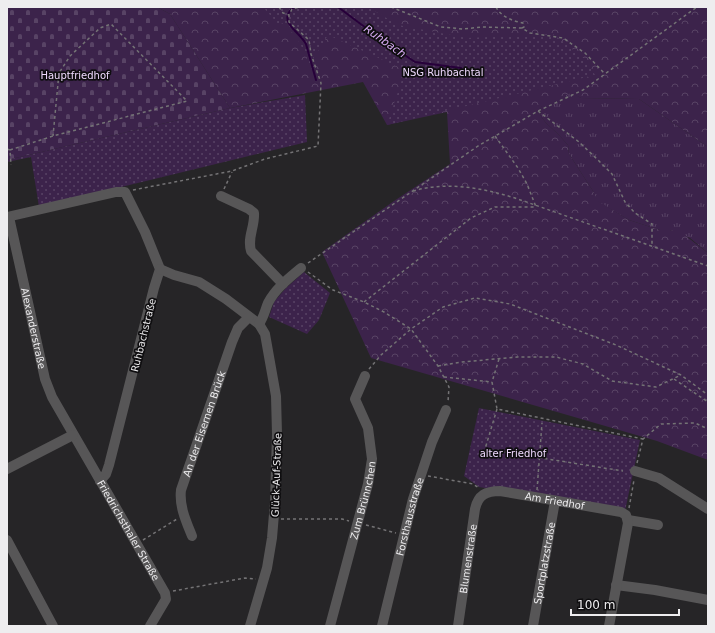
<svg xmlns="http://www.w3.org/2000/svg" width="715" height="633" font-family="'DejaVu Sans',sans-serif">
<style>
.grass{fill:url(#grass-tufts)}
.forest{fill:url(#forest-crowns)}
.cemetery{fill:url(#cemetery-stones)}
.park{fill:url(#park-dots)}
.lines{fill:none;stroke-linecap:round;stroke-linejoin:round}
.stream{stroke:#27003a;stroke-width:2}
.path{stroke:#747375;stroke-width:1.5;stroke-dasharray:3 3;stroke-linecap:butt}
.minor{stroke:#575657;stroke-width:10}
.labels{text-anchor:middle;stroke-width:3.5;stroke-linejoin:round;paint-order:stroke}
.park-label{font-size:10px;fill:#efd9fe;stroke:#0f0e10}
.street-label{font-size:10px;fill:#eeedef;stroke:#0f0e10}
.water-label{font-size:11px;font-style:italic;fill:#d8abf4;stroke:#0f0e10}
</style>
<defs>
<pattern id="grass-tufts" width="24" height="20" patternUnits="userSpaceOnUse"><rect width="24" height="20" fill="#3c234b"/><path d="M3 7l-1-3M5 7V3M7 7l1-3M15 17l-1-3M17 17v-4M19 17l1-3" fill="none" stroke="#584365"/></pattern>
<pattern id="forest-crowns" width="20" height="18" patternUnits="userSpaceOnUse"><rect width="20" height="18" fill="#3c234b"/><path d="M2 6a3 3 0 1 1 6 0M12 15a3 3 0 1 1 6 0" fill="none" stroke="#584365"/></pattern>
<pattern id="cemetery-stones" width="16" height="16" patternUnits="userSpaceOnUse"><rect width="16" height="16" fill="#3c234b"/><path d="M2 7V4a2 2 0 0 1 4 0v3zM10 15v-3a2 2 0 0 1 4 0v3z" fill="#584365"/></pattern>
<pattern id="park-dots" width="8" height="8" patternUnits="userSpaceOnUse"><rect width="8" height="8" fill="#3c234b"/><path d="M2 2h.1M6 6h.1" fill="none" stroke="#584365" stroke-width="1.8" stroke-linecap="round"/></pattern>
</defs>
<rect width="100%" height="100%" fill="#262527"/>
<polygon class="grass" points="571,92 581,98 639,99 708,147 708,253 690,238 670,230 660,230 629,220 597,201 593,191 569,154 568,145 558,134 546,123 540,115 541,107 547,103"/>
<polygon class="forest" points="157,7 708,7 708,147 639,99 581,98 571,93 541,107 540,115 546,123 558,134 568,145 569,154 593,191 598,201 629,220 660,230 670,230 682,233 708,253 708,460 657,441 371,358 322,252 394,201 450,164 447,112 387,125 363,82 230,108 170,14"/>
<polygon class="cemetery" points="7,7 157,7 170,14 230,108 7,160"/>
<g class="park">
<polygon points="263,7 368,7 398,25 467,38 553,34 586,60 595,75 387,125 405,70 328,35 309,65 300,43 285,23 278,24"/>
<polygon points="305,95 307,142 39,207 31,157 7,162 7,160 230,108"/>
<polygon points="304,272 330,293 319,320 307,334 269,317 274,302 285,289"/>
<polygon points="479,408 640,440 625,511 479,487 464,476"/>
</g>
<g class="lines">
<g class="stream">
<path d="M294 7C276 21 299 31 306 44L316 80"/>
<polyline points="338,7 378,37 415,62 461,68"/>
</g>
<g class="path">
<polyline points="279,7 283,13 289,15"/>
<polyline points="391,7 441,27 463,29 482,27 522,28 530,33 563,38 585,53 605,74"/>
<path d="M496 7C501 17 513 21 523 23L524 27 522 28"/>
<polyline points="538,111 579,142 598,160 612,174 625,202 635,213 652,224 652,246"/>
<polyline points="495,136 518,168 527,184 536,207"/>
<polyline points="7,149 10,150 11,165"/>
<polyline points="10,150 53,136 187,101 111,24 100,28 70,56 59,73 53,136"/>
<polyline points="224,189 232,172"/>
<polyline points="133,190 232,171 265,159 318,146 321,83 311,54 309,40 289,22 289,15 292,9 300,7"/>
<path d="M413 191C447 181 482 188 515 198L708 266"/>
<polyline points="308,263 478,146 538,111 583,90 697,7"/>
<polyline points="308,272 333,290 364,302 384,312 411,329 438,366 449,387 448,402"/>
<polyline points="364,302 471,218 495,207 534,207"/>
<polyline points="499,359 492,382 497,409 643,439"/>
<polyline points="438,366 462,362 517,357 556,357 583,364 612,381 656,387 681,375"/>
<polyline points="369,369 381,355 411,329 443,307 475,298 510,304 616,345 681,375 708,395"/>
<polyline points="444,377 492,382"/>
<polyline points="674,379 708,402"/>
<polyline points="497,409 485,449 623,471"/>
<polyline points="637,463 643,439 661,424 695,423 708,429"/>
<polyline points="428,476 473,484 479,488"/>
<polyline points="537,490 542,423"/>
<polyline points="629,508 634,480"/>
<polyline points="281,519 342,519 349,521"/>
<polyline points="366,525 396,533"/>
<polyline points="143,540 177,519"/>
<polyline points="173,591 245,578 256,579"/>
</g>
<g class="minor">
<path d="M221 196 249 209 254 213C255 227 247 237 251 251L283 284"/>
<polyline points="7,217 116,192 125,192 145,232 160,269 154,288 109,465 106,474 100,481"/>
<path id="s1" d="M9 217 45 379 52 397 165 593 166 599 150 626"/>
<polyline points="160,269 174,275 199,282 226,299 259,324 265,334 276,396 277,434 275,502 272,538 267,568 250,626"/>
<path d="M259 324C264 317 265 310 268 303 275 289 289 278 301 268"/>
<polyline points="7,469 73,435"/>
<polyline points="635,471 659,478 708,509"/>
<polyline points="628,520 658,525"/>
<path id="s2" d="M192 536C186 521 179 506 181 490L232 342 238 328 249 317"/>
<polyline points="7,540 53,626"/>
<polyline points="616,585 655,590 708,600"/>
<path id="s3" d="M330 626 368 484 372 459 368 428 355 399 365 376"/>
<path id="s4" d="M382 626 413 499 432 442 446 410"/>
<path id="s5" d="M458 626 475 509C478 495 486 491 500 491L621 512 626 515 628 523 609 626"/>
<path id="s6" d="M533 626 555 501"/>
</g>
</g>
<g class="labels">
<g class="park-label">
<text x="443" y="76">NSG Ruhbachtal</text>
<text x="75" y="79">Hauptfriedhof</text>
<text x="513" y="457">alter Friedhof</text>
</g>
<g class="street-label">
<text dy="4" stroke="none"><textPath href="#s1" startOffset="114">Alexanderstraße</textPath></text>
<text transform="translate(143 335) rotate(-76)" y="4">Ruhbachstraße</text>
<text dy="4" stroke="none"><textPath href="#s2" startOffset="118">An der Eisernen Brück</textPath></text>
<text transform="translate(276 475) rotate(-88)" y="4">Glück-Auf-Straße</text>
<text dy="4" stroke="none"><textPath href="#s3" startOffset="130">Zum Brünnchen</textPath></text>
<text dy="4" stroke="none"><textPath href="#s5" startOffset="208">Am Friedhof</textPath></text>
<text dy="4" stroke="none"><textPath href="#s4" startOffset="113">Forsthausstraße</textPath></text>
<text dy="4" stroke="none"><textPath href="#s1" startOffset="339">Friedrichsthaler Straße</textPath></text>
<text dy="4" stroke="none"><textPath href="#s5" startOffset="68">Blumenstraße</textPath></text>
<text dy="4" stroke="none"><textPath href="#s6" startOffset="64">Sportplatzstraße</textPath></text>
</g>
<g class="water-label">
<text transform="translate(385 41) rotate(35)" y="4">Ruhbach</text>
</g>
</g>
<rect width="715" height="633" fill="none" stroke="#eeedef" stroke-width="16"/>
<path d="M571 609v6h108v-6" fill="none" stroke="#eeedef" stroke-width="2"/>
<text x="577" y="609" font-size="12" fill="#eeedef" stroke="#0f0e10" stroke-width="3" paint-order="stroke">100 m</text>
</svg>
